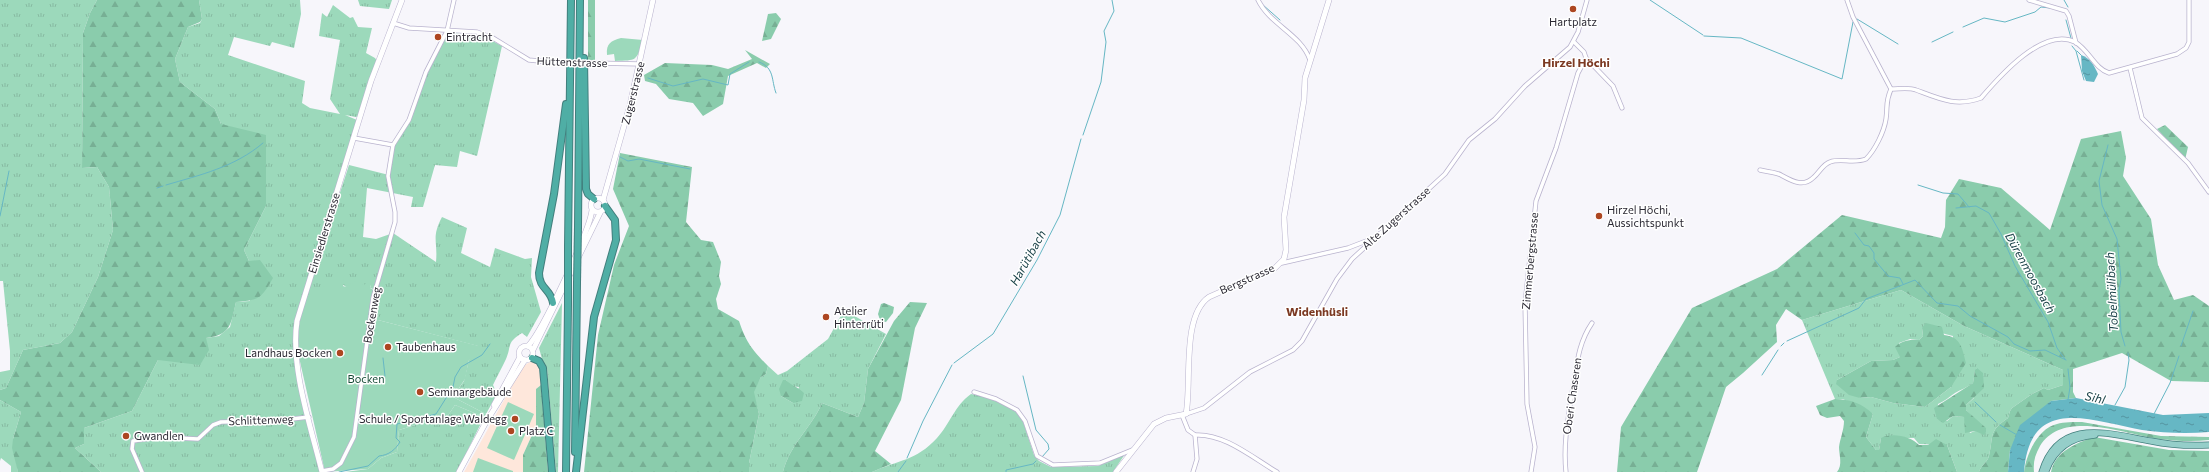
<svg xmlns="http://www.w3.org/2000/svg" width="2209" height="472" font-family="Commissioner,sans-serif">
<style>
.education{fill:#fee7db}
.grass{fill:url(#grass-tufts);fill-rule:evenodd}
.forest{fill:url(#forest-firs)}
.park{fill:#9cd9bb}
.water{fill:url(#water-ripples)}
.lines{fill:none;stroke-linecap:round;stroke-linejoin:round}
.stream{stroke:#66b7c4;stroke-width:1}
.street-casing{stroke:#b9b3ce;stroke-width:5}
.secondary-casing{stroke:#b9b3ce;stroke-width:6}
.primary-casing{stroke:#427f7d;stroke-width:7}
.highway-casing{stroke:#427f7d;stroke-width:8}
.street{stroke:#fff;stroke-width:3.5}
.secondary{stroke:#fff;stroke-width:5}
.primary{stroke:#95cec9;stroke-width:5.5}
.highway{stroke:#4faea5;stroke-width:6}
.street-bridge-casing{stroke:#b9b3ce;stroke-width:5;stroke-linecap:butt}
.highway-bridge-casing{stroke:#427f7d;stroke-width:8;stroke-linecap:butt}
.street-bridge{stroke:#fff;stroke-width:3.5}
.highway-bridge{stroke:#4faea5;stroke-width:6}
.poi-dot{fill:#ad4621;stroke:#fff;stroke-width:1.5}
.labels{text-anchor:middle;stroke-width:3;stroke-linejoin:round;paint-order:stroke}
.poi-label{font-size:11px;fill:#2b2933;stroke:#fff;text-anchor:start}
.street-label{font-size:11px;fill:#2b2933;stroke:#fff}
.park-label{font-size:11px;fill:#164b36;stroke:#fff}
.neighbourhood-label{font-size:12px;font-weight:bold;fill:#7c3922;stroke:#fff}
.water-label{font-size:12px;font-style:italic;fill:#1d444a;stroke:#fff}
</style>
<defs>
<pattern id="grass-tufts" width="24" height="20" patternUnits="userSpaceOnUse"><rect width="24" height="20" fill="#9cd9bb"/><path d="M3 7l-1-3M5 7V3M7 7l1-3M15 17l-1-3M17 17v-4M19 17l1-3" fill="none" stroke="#87baa1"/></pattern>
<pattern id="forest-firs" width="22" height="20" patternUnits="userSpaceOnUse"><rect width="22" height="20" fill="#8accac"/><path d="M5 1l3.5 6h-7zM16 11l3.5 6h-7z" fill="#77af94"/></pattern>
<pattern id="water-ripples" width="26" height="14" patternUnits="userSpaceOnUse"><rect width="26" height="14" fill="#66b7c4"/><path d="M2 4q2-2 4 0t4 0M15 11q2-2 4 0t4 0" fill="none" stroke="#5495a0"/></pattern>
</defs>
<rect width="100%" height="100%" fill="#f7f6fb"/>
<polygon class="education" points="530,362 534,362 539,367 541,385 536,389 536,426 523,455 523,472 464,472 523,366"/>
<g class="grass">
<polygon points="0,0 97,0 90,13 83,33 82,168 97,167 109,187 113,230 98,277 72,332 60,343 23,350 6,388 0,390 0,372 10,370 10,351 3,281 0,281"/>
<polygon points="199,0 300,0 301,14 294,48 272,42 270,46 234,37 228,55 305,81 302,103 310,108 340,114 330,99 340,40 319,36 322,13 327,17 333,5 350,18 353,17 358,27 372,28 366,53 375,58 377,61 358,116 356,117 345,115 357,120 293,343 294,358 322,472 101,472 75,448 84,444 84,428 132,411 158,360 206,338 219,336 230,327 236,302 250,301 249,261 244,250 266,206 221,124 215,109 180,82 175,59 188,27 200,23 202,19"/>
<polygon points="358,0 392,0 389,9 360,6"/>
<path d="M454 33 485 37 502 46 477 156 460 151 457 167 435 165 423 207H411L413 197 367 188 363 237 376 239 393 233 436 262C438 241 431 238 442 217L467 228 461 253 490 267 495 248 525 259 532 258 531 277 541 312 527 337 522 333C506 343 512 345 506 359 502 368 497 376 493 385L497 394 486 414 453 397 464 381 469 360 478 346 378 320 376 290 370 288 371 285 346 287 342 284 302 309 349 165 389 175 395 145 409 122 427 74 447 34Z"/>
<path d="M1901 290 1964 326 2063 370V385L2048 390 2044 388 2032 394 2012 408 2010 411 2008 418C1988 432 1994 434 1989 456 1987 463 1981 465 1979 472H1957L1947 445 1919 444 1914 438H1881L1879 450H1876L1866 437 1873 414 1843 399H1835L1802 320ZM1922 328 1953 336 1951 387 1925 407 1893 403 1871 397 1860 398 1837 380 1871 361 1893 360 1900 357 1899 343 1910 339 1919 340 1923 336ZM1977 368 1974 398 1966 405V410L1973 417 1975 431 1970 433 1964 417 1953 416 1947 421 1937 419 1938 404C1945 401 1949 397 1955 393 1961 389 1967 388 1973 383L1975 371Z"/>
<polygon points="562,303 558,472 556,472 547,368 542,359 539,348"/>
<path d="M844 310 886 334 868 369 864 403 858 417 822 403C812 427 790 444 783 472H749V463L759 414 753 392 761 377 766 374 768 366 778 375 787 371 828 339ZM786 380 791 386 799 387 793 403 781 396Z"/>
<path d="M971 394 992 398 1016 411 1023 421 1034 455 1039 461 1051 467 1098 466 1125 454 1113 472H872C898 460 916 461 937 438 950 424 955 405 971 394Z"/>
<polygon points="0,400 21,412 13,439 18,472 11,472 11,466 1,458 0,461"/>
<polygon points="455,405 484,417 457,472 345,472 368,469 381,458 397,452 399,430 425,422 445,420"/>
</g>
<g class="forest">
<path d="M97 0H199L202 19 200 22 188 27 175 59 180 82 215 109 221 124 266 135V206L244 250 249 261 260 260 273 278C261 299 259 300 236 302 231 324 231 335 206 338L209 350 200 365 158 360 132 411 84 428V444L75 448 101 472H18L12 448 13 439 21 412 0 400V390L6 388 23 350 60 343 72 332 98 277 113 230 109 187 97 167 82 168 83 33 90 13Z"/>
<rect x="588" y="0" width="7" height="60"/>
<polygon points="776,13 781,19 771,39 762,41 768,14"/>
<polygon points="745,50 770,64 766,68 757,63 728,76 723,104 703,116 693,103 669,99 656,84 645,81 644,75 665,63 712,65 728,69 752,59"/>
<polygon points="2165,125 2188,147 2185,160 2157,129"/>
<path d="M2121 131 2126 158 2123 176 2151 219 2158 265 2174 300 2193 295 2209 306V382L2171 381 2122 353 2073 369V392L2076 398 2051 401 2010 450 2008 472H1979C1981 465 1987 463 1989 456 1994 434 1988 432 2008 418L2010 411 2012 408 2032 394 2044 388 2048 390 2063 385V370L1964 326 1901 290 1802 320 1786 309 1776 325 1777 342 1743 373 1726 387 1697 472H1617L1621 427 1692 308 1777 269 1842 215 1941 238 1945 227 1946 200 1959 179 2001 188 2050 230 2081 139Z"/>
<path d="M620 153 692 167 686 222 701 240 713 242 721 262 719 276 721 284 716 299 718 309 739 321C746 342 752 350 768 366L766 374 761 377 754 392 759 414 749 463V472H584L598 335 614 265 629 226 613 189Z"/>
<path d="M910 302 927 303 915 328 901 400 875 451 891 464 872 472H783C790 444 812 427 822 403L858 417 864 403 868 369 894 321Z"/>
<polygon points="884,303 894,307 893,313 886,322 880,320 878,314 881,304"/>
<path d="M1926 323 1942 327 1944 335C1961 337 1962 348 1966 363L1951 387 1925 407 1893 403 1871 397 1860 398 1849 395 1836 384 1837 380 1871 361 1893 360 1900 357 1895 347C1901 341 1910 339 1919 340L1923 336 1922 328Z"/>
<polygon points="1977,368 1983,373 1984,388 1966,405 1966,410 1986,428 1986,432 1984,435 1975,431 1965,433 1964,417 1953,416 1943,423 1937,419 1934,408 1973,383 1975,370"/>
<path d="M783 380H786C792 386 798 387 804 393L802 401 793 403 781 396 779 389Z"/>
<polygon points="541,385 548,472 523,472 523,455 536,426 536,389"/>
<path d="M1835 399C1850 399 1863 404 1873 414L1866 437 1876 450H1879L1881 438C1892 432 1911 436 1919 445H1928L1936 439 1947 445 1957 472H1837C1843 465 1839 455 1839 447 1840 439 1844 430 1844 421L1840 416 1827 418 1820 415 1816 406Z"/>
<path d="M2082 422 2161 436 2209 437V440C2193 442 2176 441 2160 439 2126 435 2063 408 2040 446 2035 455 2033 462 2034 472H2024C2026 455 2038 428 2057 424 2064 422 2074 422 2082 422Z"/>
<path d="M2094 437 2169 450 2209 451V472H2051C2055 451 2077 443 2094 437Z"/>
</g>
<g class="park">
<path d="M621 38 643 40C636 62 637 60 615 61L614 54 607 55C606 43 611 41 621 38Z"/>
<polygon points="338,272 344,277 343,286 346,287 357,280 364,285 367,282 371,285 370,288 383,295 378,320 479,346 481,356 469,360 465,379 453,397 486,414 484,417 455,405 445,420 425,422 399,430 397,452 381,458 368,469 325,472 296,344 302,309"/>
<polygon points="508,402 534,414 514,460 487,448"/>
<polygon points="478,458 513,471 513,472 473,472"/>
</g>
<g class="water">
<path d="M2081 55C2090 58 2094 65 2098 74L2094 82 2086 81 2082 71Z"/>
<path d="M2076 398 2163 415 2209 413V432C2186 434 2164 433 2142 430 2091 421 2030 394 2024 472H2008L2010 450 2020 425 2051 401Z"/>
</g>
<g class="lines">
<g class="stream">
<polyline points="1650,0 1703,35"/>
<polyline points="2064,0 2068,7"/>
<polyline points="1263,5 1280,20"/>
<polyline points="1857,19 1898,44"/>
<polyline points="2066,20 2071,38"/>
<polyline points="1963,27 1984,18 2005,22 2035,12 2041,7 2050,8"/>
<polyline points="1704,36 1741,38 1842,79 1853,22"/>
<polyline points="1932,42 1953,32"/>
<polyline points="2072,46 2076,51 2084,80"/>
<polyline points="2077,51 2081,55"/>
<path d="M759 62C775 68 771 80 776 93"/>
<polyline points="648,78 673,86 703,79 728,85 730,74 749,62"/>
<polyline points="1083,135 1101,82 1106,42 1104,31 1114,11 1112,0"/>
<polyline points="2108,145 2099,181 2102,205 2117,239 2121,279 2119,291 2121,332 2125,346"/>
<polyline points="620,157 628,161 639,159 690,169"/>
<path d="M166 185C200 175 235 167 263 143"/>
<polyline points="1918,185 1943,193 1958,194 1969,207"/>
<polyline points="157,188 163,186"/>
<polyline points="1956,208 1976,206 1989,213 2001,234 2015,266 2048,322 2057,348 2065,359"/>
<polyline points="0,216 9,171"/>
<polyline points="1855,233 1864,245 1869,246 1874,253 1874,259 1888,276 1900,278 1903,284"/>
<polyline points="1787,341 1859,308 1866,299 1915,280 1937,303 1958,306 1970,316 2008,337 2014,344 2030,351 2045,350 2066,360"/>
<polyline points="1781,346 1784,343"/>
<polyline points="2181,346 2193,311"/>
<polyline points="383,358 385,376"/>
<polyline points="954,363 993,334 1037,260 1060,215 1081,139"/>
<polyline points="2068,369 2070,387 2068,400"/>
<polyline points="1762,375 1778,350"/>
<polyline points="1023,376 1036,430 1048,444 1049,449 1042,457"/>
<polyline points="1975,402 1996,422"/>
<polyline points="2115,405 2125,387 2129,360 2128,353"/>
<polyline points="2154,414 2170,383 2179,356"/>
<polyline points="2000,425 2017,435"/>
<polyline points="907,458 923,421 952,365"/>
<path d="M339 472 368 466 379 456C389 455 395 450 400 442L396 438 397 424 436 414 453 387 455 377 461 367 482 355 490 344"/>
<polyline points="898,472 906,461"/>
<polyline points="1006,472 1006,470 1033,464 1036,461"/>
</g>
<defs>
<g id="street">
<path d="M1258 0C1270 25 1301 34 1310 60"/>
<polyline points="1847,0 1853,17 1891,89"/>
<polyline points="2029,0 2066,11 2069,16 2076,43"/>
<polyline points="393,23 409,28 477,32 493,38 529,60 559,63"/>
<polyline points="1574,42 1584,52 1586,58 1613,86 1622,108"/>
<polyline points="594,63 640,64"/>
<polyline points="2130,68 2142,118 2188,163 2209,192"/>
<path d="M1891 89C1899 89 1909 87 1916 90 1940 99 1956 107 1981 98 1999 77 2043 26 2075 42 2089 50 2095 69 2109 73L2177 54 2186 48 2189 42V0"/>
<polyline points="354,138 393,145 409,120 426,72 447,31 454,0"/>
<path d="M1760 170C1767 172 1776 172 1781 175 1792 181 1803 188 1814 177 1819 173 1823 164 1830 162 1841 158 1854 164 1866 159 1875 150 1884 132 1886 119 1888 105 1885 103 1891 89"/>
<polyline points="1282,263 1348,248 1374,238"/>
<polyline points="974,392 996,399 1017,410 1025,421 1037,456 1053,465 1100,463 1132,450"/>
<polyline points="1186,414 1204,408 1250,372 1293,350 1302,341 1337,279 1352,259 1445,174 1469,140 1495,119 1525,86 1570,47 1578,32 1587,0"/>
<path d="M1182 415 1188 430 1195 435C1224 433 1253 458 1277 472"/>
<polyline points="322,471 333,469 341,463 354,437 373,298 395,222 395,212 388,176 393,145"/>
<polyline points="142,472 132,449 133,441 158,437 198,439 213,425 221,422 274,421 309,417"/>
<polyline points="1193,472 1197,459 1195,435"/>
<polyline points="1531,472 1535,447 1527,404 1525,304 1536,201 1556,148 1578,73 1586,58"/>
<path d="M1566 472C1563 445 1568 419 1572 393 1577 367 1577 345 1592 323"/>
</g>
<g id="secondary">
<circle cx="598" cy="205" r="7"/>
<polyline points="603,200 630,105 653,0"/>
<circle cx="526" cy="353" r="7"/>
<path d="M528 346C542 332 590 230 592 210"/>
<polyline points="533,350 600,213"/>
<polyline points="494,405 520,357"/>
<path d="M322 472C311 427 290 367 297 321L371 81 402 0"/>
<polyline points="459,472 486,422 525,360"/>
<path d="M1116 472 1154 424 1166 418 1186 414C1192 384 1181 316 1209 297L1275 268 1284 259 1286 250 1284 217 1304 100 1305 78 1329 0"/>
</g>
<g id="primary">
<path d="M2046 471C2054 449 2071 437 2095 435"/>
<path d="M2042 472C2059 416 2109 434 2151 441 2170 445 2189 446 2209 445"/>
</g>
<g id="highway">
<polyline points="584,58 586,189 588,194 594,199"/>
<polyline points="578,227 580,0"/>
<polyline points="568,246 571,0"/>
<path d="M553 303C551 289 539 289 539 273L554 194 566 104"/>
<polyline points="532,358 539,361 543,368 552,472"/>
<polyline points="575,452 577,283"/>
<polyline points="566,472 568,304"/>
<polyline points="576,472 594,317 616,240 615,220 605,206"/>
</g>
</defs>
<use href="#street" class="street-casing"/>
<use href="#secondary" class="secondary-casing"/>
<use href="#primary" class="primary-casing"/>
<use href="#highway" class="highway-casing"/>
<use href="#street" class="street"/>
<use href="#secondary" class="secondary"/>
<use href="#primary" class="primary"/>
<use href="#highway" class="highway"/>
<defs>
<polyline id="street-bridge" points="559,63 594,63"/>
<g id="highway-bridge">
<polyline points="577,283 578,227"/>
<polyline points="568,304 568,246"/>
</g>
</defs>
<use href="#street-bridge" class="street-bridge-casing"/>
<use href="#highway-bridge" class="highway-bridge-casing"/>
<use href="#street-bridge" class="street-bridge"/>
<use href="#highway-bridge" class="highway-bridge"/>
</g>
<g class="poi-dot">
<circle cx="1573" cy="9" r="4"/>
<circle cx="438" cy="37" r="4"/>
<circle cx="1599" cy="216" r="4"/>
<circle cx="826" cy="317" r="4"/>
<circle cx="388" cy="347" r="4"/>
<circle cx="340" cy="353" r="4"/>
<circle cx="420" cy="392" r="4"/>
<circle cx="515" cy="419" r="4"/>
<circle cx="511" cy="431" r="4"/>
<circle cx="126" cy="436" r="4"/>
</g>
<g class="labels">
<g class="poi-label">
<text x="1573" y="26" text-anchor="middle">Hartplatz</text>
<text x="446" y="41">Eintracht</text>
<text x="1607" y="214">Hirzel Höchi,<tspan x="1607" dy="13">Aussichtspunkt</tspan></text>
<text x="834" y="315">Atelier<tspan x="834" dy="13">Hinterrüti</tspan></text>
<text x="396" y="351">Taubenhaus</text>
<text x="332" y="357" text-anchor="end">Landhaus Bocken</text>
<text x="428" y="396">Seminargebäude</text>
<text x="507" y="423" text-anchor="end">Schule / Sportanlage Waldegg</text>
<text x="519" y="435">Platz C</text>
<text x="134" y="440">Gwandlen</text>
</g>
<g class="street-label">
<text transform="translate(572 62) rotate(2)" y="4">Hüttenstrasse</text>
<text transform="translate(633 93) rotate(-76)" y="4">Zugerstrasse</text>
<text transform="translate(1396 218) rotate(-42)" y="4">Alte Zugerstrasse</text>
<text transform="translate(324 233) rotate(-73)" y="4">Einsiedlerstrasse</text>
<text transform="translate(1530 261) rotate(-85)" y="4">Zimmerbergstrasse</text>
<text transform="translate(1247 279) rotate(-24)" y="4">Bergstrasse</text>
<text transform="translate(372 315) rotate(-80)" y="4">Bockenweg</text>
<text transform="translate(1572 396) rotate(-82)" y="4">Oberi Chaseren</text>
<text transform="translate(261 420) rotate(-2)" y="4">Schlittenweg</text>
</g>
<g class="park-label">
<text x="366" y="383">Bocken</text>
</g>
<g class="neighbourhood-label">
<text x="1576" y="67">Hirzel Höchi</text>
<text x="1317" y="316">Widenhüsli</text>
</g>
<g class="water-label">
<text transform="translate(1028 258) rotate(-61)" y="4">Harütibach</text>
<text transform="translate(2030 273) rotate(61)" y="4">Dürenmoosbach</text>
<text transform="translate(2112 292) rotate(-93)" y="4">Tobelmülibach</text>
<text transform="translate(2095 398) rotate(13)" y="4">Sihl</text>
</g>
</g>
</svg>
